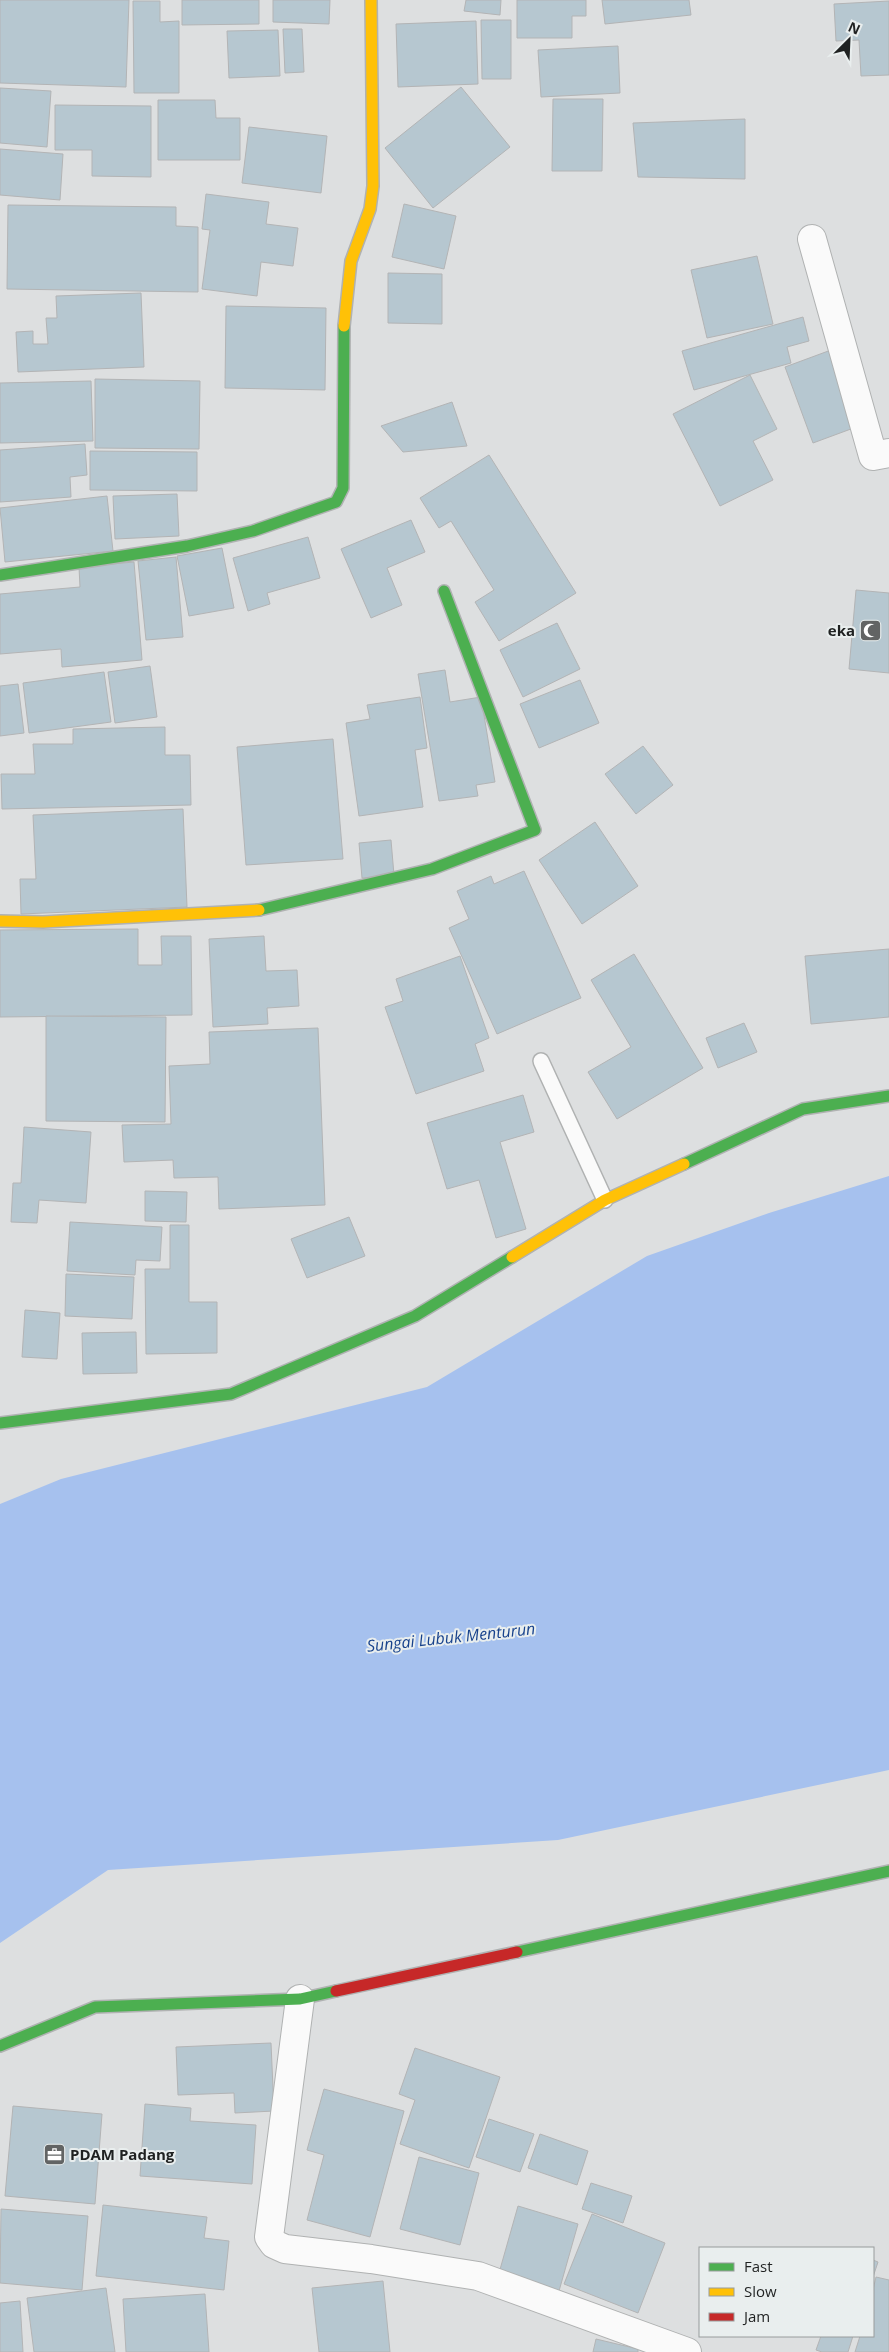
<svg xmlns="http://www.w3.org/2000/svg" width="889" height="2352" font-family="'Open Sans',sans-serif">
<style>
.water{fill:#a6c1ee}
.building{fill:#b6c7d0;stroke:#b3b4b5}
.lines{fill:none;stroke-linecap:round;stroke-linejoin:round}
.lane-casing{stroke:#b0b2b2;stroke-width:18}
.street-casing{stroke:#b0b2b2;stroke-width:30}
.fast-casing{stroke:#b0b2b2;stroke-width:14}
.slow-casing{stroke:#b0b2b2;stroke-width:14}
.jam-casing{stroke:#b0b2b2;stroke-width:14}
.lane{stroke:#fafafa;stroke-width:15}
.street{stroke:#fafafa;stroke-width:28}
.fast{stroke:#4caf50;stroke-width:11}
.slow{stroke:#ffc107;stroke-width:11}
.jam{stroke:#c62828;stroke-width:11}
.labels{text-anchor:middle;stroke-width:4;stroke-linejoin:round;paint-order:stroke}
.poi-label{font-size:15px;font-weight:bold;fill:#1f2121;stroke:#e9eeee;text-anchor:end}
.water-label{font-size:16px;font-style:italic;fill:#17428c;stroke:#e9eeee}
</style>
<rect width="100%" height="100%" fill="#dddfe0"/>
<polygon class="water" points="889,1176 889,1770 558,1840 108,1870 0,1943 0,1504 61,1479 427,1387 647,1256 769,1213"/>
<g class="building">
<polygon points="0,0 129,0 126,87 0,83"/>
<polygon points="182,0 259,0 259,24 182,25"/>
<polygon points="273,0 330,0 329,24 273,22"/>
<polygon points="466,0 501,0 500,15 464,11"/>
<polygon points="517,0 586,0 586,16 572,16 572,38 517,38"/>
<polygon points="602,0 689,0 691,15 605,24"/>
<polygon points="133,1 160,1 160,22 179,21 179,93 134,93"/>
<polygon points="889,1 889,75 861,76 859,40 836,41 834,4"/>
<polygon points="481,20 511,20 511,79 482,79"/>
<polygon points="476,21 478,84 398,87 396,24"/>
<polygon points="283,29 302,29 304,72 285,73"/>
<polygon points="278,30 280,76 229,78 227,31"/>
<polygon points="618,46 620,93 541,97 538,50"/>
<polygon points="461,87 510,147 433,208 385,148"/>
<polygon points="0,88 51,91 47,147 0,143"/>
<polygon points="553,99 603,99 602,171 552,171"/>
<polygon points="158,100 215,100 216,118 240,118 240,160 158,160"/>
<polygon points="55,105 151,106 151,177 92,176 92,150 55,150"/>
<polygon points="745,119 745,179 638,177 633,123"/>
<polygon points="249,127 327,136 321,193 242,183"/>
<polygon points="0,149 63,154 60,200 0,195"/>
<polygon points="206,194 269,202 266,224 298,228 293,266 261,262 257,296 202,289 210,230 202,229"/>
<polygon points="404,204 456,216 444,269 392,257"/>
<polygon points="8,205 176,207 176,226 198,227 198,292 7,289"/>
<polygon points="757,256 773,324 707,338 691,270"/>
<polygon points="388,273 442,274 442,324 388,323"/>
<polygon points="141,293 144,367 18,372 16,332 33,331 33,344 48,344 46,318 57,318 56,296"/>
<polygon points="226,306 326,308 325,390 225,388"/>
<polygon points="803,317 809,341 787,347 791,363 694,390 682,351"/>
<polygon points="831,350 859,426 813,443 785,367"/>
<polygon points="750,375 777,429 753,441 773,480 720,506 673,414"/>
<polygon points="95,379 200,381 199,449 95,448"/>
<polygon points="91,381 93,441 0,443 0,383"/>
<polygon points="452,402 467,446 403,452 381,426"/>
<polygon points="85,444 87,475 70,477 71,497 0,502 0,450"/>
<polygon points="90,451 197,452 197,491 90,490"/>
<polygon points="489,455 576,593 499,641 475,602 494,590 451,521 439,528 420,498"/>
<polygon points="177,494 179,536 115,539 113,496"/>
<polygon points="107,496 113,551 5,562 0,508"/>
<polygon points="411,520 425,552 387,568 402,605 371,618 341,549"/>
<polygon points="308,537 320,578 267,593 270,604 248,611 233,558"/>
<polygon points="222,548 234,608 189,616 177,556"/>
<polygon points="176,557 183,637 146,640 138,561"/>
<polygon points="134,562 142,660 62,667 61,649 0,654 0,594 80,587 79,567"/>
<polygon points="856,590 889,593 889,673 849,669"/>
<polygon points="557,623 580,669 523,697 500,650"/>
<polygon points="150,666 157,717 115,723 108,672"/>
<polygon points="445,670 450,702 481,697 495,782 476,785 478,796 439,801 418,674"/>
<polygon points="104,672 111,722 29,733 23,683"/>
<polygon points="580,680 599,723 539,748 520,704"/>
<polygon points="18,684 24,733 0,736 0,686"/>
<polygon points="420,697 427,748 415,750 423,807 359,816 346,723 370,719 367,705"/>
<polygon points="165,727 165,755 190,755 191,805 2,809 1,774 35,774 33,744 73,744 73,729"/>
<polygon points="333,739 343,859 246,865 237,747"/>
<polygon points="643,746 673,785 636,814 605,774"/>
<polygon points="183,809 187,907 21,914 20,879 36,879 33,815"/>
<polygon points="595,822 638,886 582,924 539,860"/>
<polygon points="391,840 394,875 362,878 359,843"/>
<polygon points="524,871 581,998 497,1034 449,928 469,919 457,891 491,876 494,884"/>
<polygon points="138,929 138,965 162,965 161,936 191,936 192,1015 0,1017 0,930"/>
<polygon points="264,936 266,971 297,970 299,1006 267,1008 268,1024 213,1027 209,939"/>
<polygon points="889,949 889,1017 811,1024 805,956"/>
<polygon points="634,954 703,1068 617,1119 588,1072 631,1047 591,980"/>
<polygon points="460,956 489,1038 475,1044 484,1071 416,1094 385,1007 403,1001 396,979"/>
<polygon points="46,1016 166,1017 165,1122 46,1121"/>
<polygon points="744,1023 757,1052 718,1068 706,1038"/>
<polygon points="318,1028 325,1205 219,1209 218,1177 174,1178 173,1160 124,1162 122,1125 171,1124 169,1066 210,1064 209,1032"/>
<polygon points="523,1095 534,1132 500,1142 526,1229 496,1238 479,1180 447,1189 427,1123"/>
<polygon points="24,1127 91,1132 86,1203 39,1200 37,1223 11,1222 13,1183 21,1183"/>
<polygon points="145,1191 187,1192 186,1222 145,1221"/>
<polygon points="349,1217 365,1256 307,1278 291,1239"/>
<polygon points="70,1222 162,1227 160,1261 136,1260 135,1275 67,1271"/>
<polygon points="170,1225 189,1225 189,1302 217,1302 217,1353 146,1354 145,1269 170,1269"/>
<polygon points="66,1274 134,1277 132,1319 65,1316"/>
<polygon points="25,1310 60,1313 57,1359 22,1357"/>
<polygon points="136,1332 137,1373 83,1374 82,1333"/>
<polygon points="271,2043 274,2111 235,2113 234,2093 178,2095 176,2047"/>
<polygon points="415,2048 500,2077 469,2168 400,2144 415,2100 399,2094"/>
<polygon points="324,2089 404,2111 370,2237 307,2220 324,2155 307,2150"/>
<polygon points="145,2104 191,2108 190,2121 256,2125 252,2184 140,2176"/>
<polygon points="13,2106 102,2114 95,2204 5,2196"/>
<polygon points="489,2119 534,2134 520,2172 476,2157"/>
<polygon points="540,2134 588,2151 577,2185 528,2168"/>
<polygon points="419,2157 479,2173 460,2245 400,2229"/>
<polygon points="591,2183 632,2196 623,2223 582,2209"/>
<polygon points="103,2205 207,2217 204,2238 229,2241 224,2290 96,2276"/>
<polygon points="518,2206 578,2224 559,2291 499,2273"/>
<polygon points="1,2209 88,2216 82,2290 0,2283"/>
<polygon points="592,2214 665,2243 638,2313 564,2284"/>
<polygon points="873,2260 878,2262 873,2277"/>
<polygon points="876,2277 889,2280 889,2352 855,2352 860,2336 873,2336 873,2290"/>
<polygon points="383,2281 390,2352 319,2352 312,2288"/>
<polygon points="106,2288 115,2352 34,2352 27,2298"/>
<polygon points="205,2294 209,2352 126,2352 123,2299"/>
<polygon points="20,2301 23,2352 0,2352 0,2303"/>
<polygon points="821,2336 853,2336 848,2352 822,2352 816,2350"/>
<polygon points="596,2339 638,2349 638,2352 593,2352"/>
</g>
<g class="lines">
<defs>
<polyline id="lane" points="541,1061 605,1200"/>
<g id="street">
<polyline points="812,239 873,456 889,453"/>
<polyline points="300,1999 269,2237 274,2244 285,2249 371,2259 478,2276 687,2352"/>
</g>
<g id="fast">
<polyline points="0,575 187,546 253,531 336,502 343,488 344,326"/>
<polyline points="259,910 432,869 535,830 444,591"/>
<polyline points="684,1164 803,1109 889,1096"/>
<polyline points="0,1423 231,1394 415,1316 512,1257"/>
<polyline points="517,1952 889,1871"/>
<polyline points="0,2046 95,2007 300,1999 336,1991"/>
</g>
<g id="slow">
<polyline points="344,326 351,261 370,209 373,186 371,0"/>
<polyline points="0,921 43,922 259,910"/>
<polyline points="512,1257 605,1200 684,1164"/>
</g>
<polyline id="jam" points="336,1991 517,1952"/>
</defs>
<use href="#lane" class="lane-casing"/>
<use href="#street" class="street-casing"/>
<use href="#fast" class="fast-casing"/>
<use href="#slow" class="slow-casing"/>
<use href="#jam" class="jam-casing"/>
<use href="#lane" class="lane"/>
<use href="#street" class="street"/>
<use href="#fast" class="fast"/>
<use href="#slow" class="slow"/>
<use href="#jam" class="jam"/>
</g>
<defs>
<symbol id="mosque-square" viewBox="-11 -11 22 22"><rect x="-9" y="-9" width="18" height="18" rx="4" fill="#626464" stroke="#e9eeee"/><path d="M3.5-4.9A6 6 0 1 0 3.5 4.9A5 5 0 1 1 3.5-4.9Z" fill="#fff"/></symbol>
<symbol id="office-square" viewBox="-11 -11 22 22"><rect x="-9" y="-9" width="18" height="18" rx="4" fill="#626464" stroke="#e9eeee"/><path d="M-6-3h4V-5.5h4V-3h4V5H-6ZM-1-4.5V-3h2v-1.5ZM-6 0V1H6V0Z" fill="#fff"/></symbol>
</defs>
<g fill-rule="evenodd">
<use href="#mosque-square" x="858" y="618" width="25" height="25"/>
<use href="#office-square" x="42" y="2142" width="25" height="25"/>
</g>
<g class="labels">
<g class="poi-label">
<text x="855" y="636">eka</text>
<text x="70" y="2160" text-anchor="start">PDAM Padang</text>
</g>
<g class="water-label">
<text transform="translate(451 1637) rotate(-6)" y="6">Sungai Lubuk Menturun</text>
</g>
</g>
<rect x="699" y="2247" width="175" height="90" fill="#e9eeee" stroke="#989c9c"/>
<rect x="709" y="2263" width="25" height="8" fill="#4caf50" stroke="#989c9c"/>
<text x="744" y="2272" font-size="15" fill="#1f2121">Fast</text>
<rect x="709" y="2288" width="25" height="8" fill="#ffc107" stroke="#989c9c"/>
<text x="744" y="2297" font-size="15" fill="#1f2121">Slow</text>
<rect x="709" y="2313" width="25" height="8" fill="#c62828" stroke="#989c9c"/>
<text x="744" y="2322" font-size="15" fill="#1f2121">Jam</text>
<g transform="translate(849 40) rotate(24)" stroke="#e9eeee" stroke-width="4" paint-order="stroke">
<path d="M0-4L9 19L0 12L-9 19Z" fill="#1f2121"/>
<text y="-8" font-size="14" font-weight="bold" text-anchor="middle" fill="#1f2121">N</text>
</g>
</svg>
